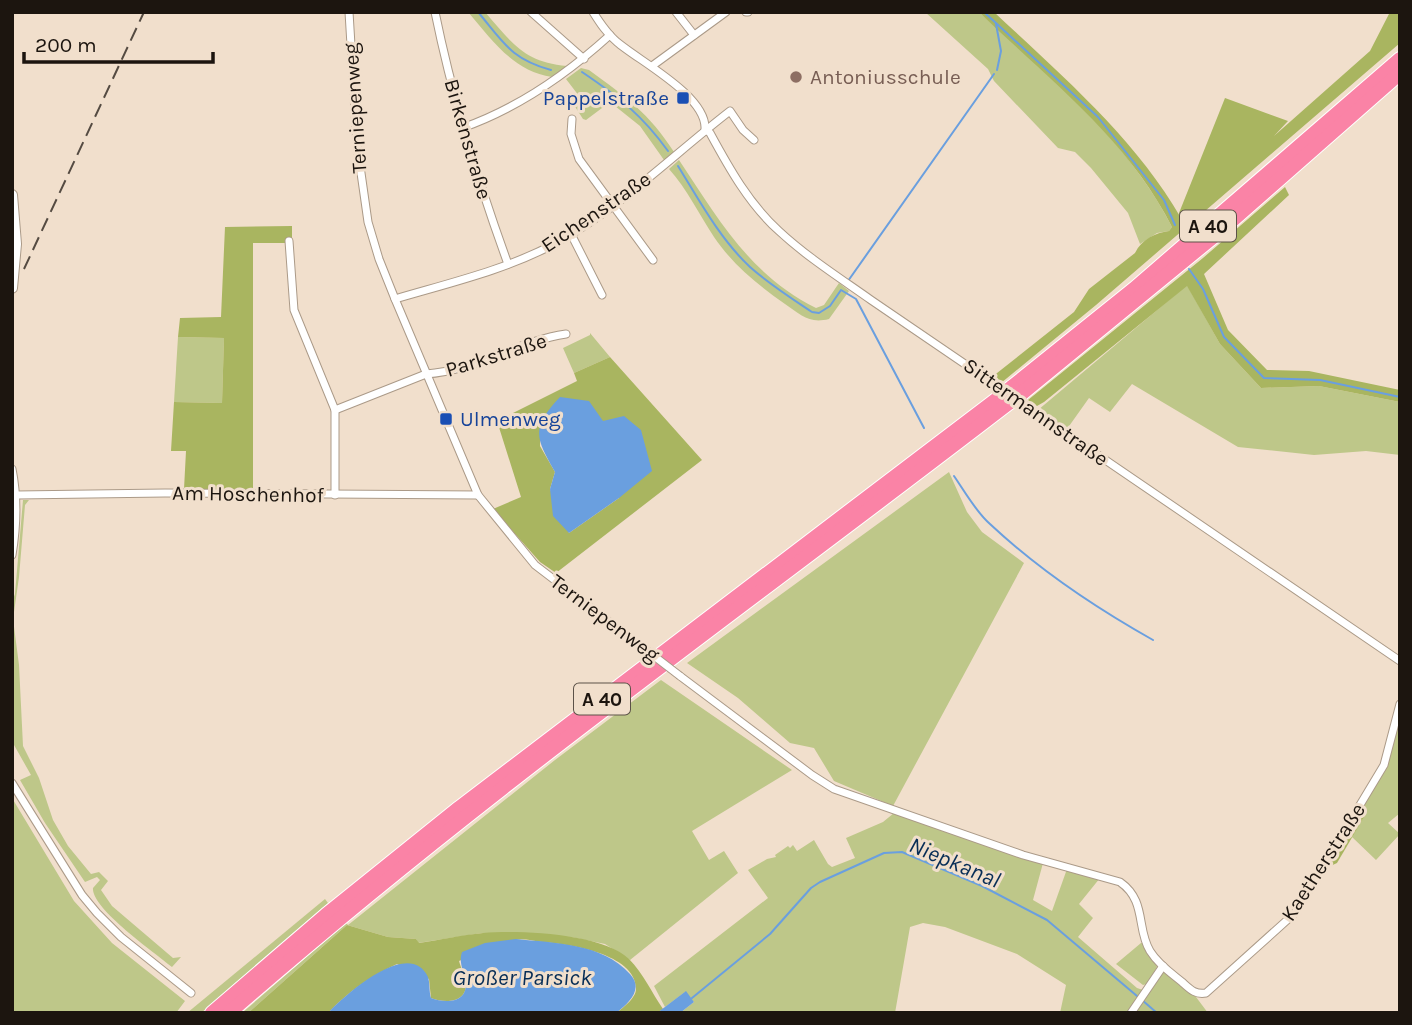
<svg xmlns="http://www.w3.org/2000/svg" width="1412" height="1025" font-family="Karla,sans-serif">
<style>
.green{fill:#bec789}
.forest{fill:#a9b560;fill-rule:evenodd}
.water{fill:#6a9fdf}
.lines{fill:none;stroke-linecap:round;stroke-linejoin:round}
.stream{stroke:#6a9fdf;stroke-width:2}
.minor-casing{stroke:#ab9a88;stroke-width:9}
.secondary-casing{stroke:#ab9a88;stroke-width:12}
.motorway-casing{stroke:#fff;stroke-width:16}
.minor{stroke:#fff;stroke-width:7}
.secondary{stroke:#fff;stroke-width:10}
.motorway{stroke:#fa83a6;stroke-width:14}
.rail{stroke:#554b42;stroke-width:2;stroke-dasharray:14 7;stroke-linecap:butt}
.minor-bridge-casing{stroke:#ab9a88;stroke-width:9;stroke-linecap:butt}
.motorway-bridge-casing{stroke:#fff;stroke-width:16;stroke-linecap:butt}
.minor-bridge{stroke:#fff;stroke-width:7}
.motorway-bridge{stroke:#fa83a6;stroke-width:14}
.education-dot{fill:#8d6e63;stroke:#f1dfcc;stroke-width:2.5}
.transit-dot{fill:#1a4fb4;stroke:#f1dfcc;stroke-width:2.5}
.labels{text-anchor:middle;stroke-width:6;stroke-linejoin:round;paint-order:stroke}
.shield{fill:#f1dfcc;stroke:#5c5248;stroke-width:2}
.shield-label{font-size:19px;font-weight:bold;fill:#1c150f}
.education-label{font-size:21px;fill:#785e54;stroke:#f1dfcc;text-anchor:start}
.transit-label{font-size:21px;fill:#164399;stroke:#f1dfcc;text-anchor:end}
.street-label{font-size:21px;fill:#1c150f;stroke:#f1dfcc}
.water-label{font-size:23px;font-style:italic;fill:#072d56;stroke:#f1dfcc}
</style>
<rect width="100%" height="100%" fill="#f1dfcc"/>
<g class="green">
<path d="M468 12H485C512 43 524 62 567 66L552 77C513 71 492 40 468 12Z"/>
<path d="M925 12H979C1050 75 1128 141 1172 227L1169 231 1157 233 1140 244 1128 213 1091 168 1075 152 1058 148 994 81 988 69Z"/>
<path d="M581 68 589 70C626 97 649 113 674 152L664 160 640 126 610 102 586 120 583 119 574 105 579 100V96L566 79Z"/>
<path d="M679 160C719 220 749 274 816 308L824 305 839 283 849 291 829 319C809 324 801 315 785 304 758 285 733 265 714 237 699 214 687 189 669 169Z"/>
<polygon points="1187,285 1220,344 1261,388 1319,386 1400,402 1400,455 1366,451 1314,455 1238,447 1132,384 1110,412 1089,398 1067,429 1038,410"/>
<polygon points="590,333 610,357 574,373 563,348 590,335"/>
<polygon points="178,337 224,338 222,403 174,402"/>
<polygon points="949,472 967,512 982,532 1024,563 893,806 834,781 814,748 790,743 738,698 687,663"/>
<path d="M23 500H29L25 505 19 577 13 619 19 665 23 746 39 778 53 820 68 846 91 874 99 872 108 881 101 890 112 906 173 958 181 957 172 967C154 952 91 908 93 888L100 880 97 877 85 882 45 823 20 780 31 775 14 745 13 733 12 602 15 594Z"/>
<polygon points="661,680 792,770 692,831 709,860 724,851 738,873 630,960 605,944 571,937 482,933 418,943 416,939 388,937 347,925 248,1013 242,1013 346,923 348,925 555,760"/>
<polygon points="1400,717 1400,813 1388,823 1400,834 1376,860 1352,837 1367,812 1363,804 1379,779"/>
<polygon points="12,798 74,901 112,943 185,1001 176,1013 12,1013"/>
<polygon points="894,813 1043,863 1033,900 1052,911 1067,869 1100,878 1079,904 1093,918 1078,937 1137,988 1143,990 1128,1013 1060,1013 1066,985 1017,954 945,927 923,923 910,927 895,1013 680,1013 694,1002 685,992 665,1007 654,986 768,898 748,870 767,859 776,857 775,855 788,846 790,848 793,845 797,851 814,840 828,864 832,867 855,858 846,838 883,822"/>
<polygon points="325,899 328,903 201,1013 187,1013"/>
<polygon points="1141,943 1145,943 1157,967 1147,984 1143,985 1116,964"/>
<polygon points="1165,971 1196,997 1208,1013 1135,1013 1161,973"/>
</g>
<g class="forest">
<path d="M979 12H994C1061 75 1135 138 1181 218L1179 213 1225 98 1288 121 1274 136 1370 51 1390 12H1400V43L1096 305 1001 383 992 377 1074 312 1089 289 1135 253C1142 239 1155 233 1169 231L1172 227C1128 139 1048 79 979 12Z"/>
<polygon points="1285,187 1289,195 1204,274 1228,330 1267,370 1309,371 1400,390 1400,402 1319,386 1261,388 1220,344 1187,286 1044,402 1037,406 1028,400 1203,258"/>
<polygon points="292,226 292,243 253,243 253,490 184,489 186,451 171,451 174,402 222,403 224,338 178,337 180,318 221,317 225,227"/>
<path d="M610 357 702 460 556 573 540 562 493 509 521 497 497 421 577 381 574 373ZM541 417 603 422 619 498 569 533 550 489 555 472 540 446Z"/>
<polygon points="1363,804 1367,812 1337,863 1326,868"/>
<path d="M347 925 388 937 416 939 419 943C440 940 461 935 483 933 519 930 602 933 629 959 643 973 652 993 663 1009L657 1013H616C623 1008 636 998 636 989 636 953 567 944 542 942 533 941 523 938 515 940 496 944 477 954 459 961 461 968 465 976 466 983 467 1004 444 1003 431 998L429 979 397 964C369 977 349 991 328 1013H248Z"/>
</g>
<g class="water">
<path d="M560 397 589 401 603 421 624 416 641 430 652 471 619 498 569 533 553 516 550 489 555 472C535 437 531 428 560 397Z"/>
<path d="M516 939C555 943 602 943 630 974 644 989 629 1003 616 1013H328C344 996 409 937 428 977 430 983 429 992 431 998 444 1003 466 1004 466 984 465 972 458 964 462 952L485 943Z"/>
<polygon points="686,991 694,1002 680,1013 657,1013"/>
</g>
<g class="lines">
<g class="stream">
<path d="M478 12C504 43 511 59 551 70"/>
<polyline points="984,12 1098,117 1164,200 1175,225"/>
<polyline points="996,24 1001,51 997,70"/>
<path d="M582 72C619 97 642 115 668 151"/>
<path d="M678 166C699 200 720 239 750 267 769 284 791 298 812 312L819 313 830 306 841 290 856 299 924 428"/>
<polyline points="1189,269 1203,289 1224,337 1264,378 1320,380 1400,397"/>
<polyline points="848,281 994,74"/>
<path d="M954 476C965 492 976 512 990 524 1038 569 1096 608 1153 640"/>
<polyline points="692,998 770,934 811,888 820,882 884,853 902,852 982,886 1047,920 1137,996"/>
<polyline points="1142,1000 1157,1013"/>
</g>
<defs>
<g id="minor">
<polyline points="349,12 357,145 368,222 379,259 395,299 478,495 535,565 641,646"/>
<path d="M435 12C453 100 477 179 508 264"/>
<polyline points="531,12 584,59"/>
<path d="M593 12C600 23 607 34 617 42 639 61 707 96 705 129L710 133C729 168 749 204 779 231 807 257 840 278 871 300L1400 661"/>
<polyline points="676,12 694,35"/>
<polyline points="746,12 748,12"/>
<polyline points="652,66 726,12"/>
<polyline points="572,119 571,134 579,159 653,260"/>
<path d="M462 128C519 108 566 75 610 35"/>
<polyline points="571,234 602,295"/>
<polyline points="289,241 294,310 335,410 335,495"/>
<path d="M395 299C449 283 506 270 556 243 620 208 673 155 730 111L743 130 754 140"/>
<path d="M335 410 426 374C475 371 518 341 566 334"/>
<path d="M12 469C18 499 17 525 12 555"/>
<polyline points="17,495 165,493 478,495"/>
<path d="M680 676 812 775 834 789 1023 855 1120 882C1147 901 1136 928 1150 951 1158 964 1171 973 1182 982 1190 989 1195 995 1206 993L1295 913 1384 765 1400 704"/>
<polyline points="12,783 82,895 97,913 121,937 191,993"/>
<polyline points="1131,1013 1163,966"/>
</g>
<polyline id="secondary" points="12,195 16,244 12,288"/>
<g id="motorway">
<polyline points="1012,387 1134,289 1400,59"/>
<polyline points="1021,394 1219,232 1400,73"/>
<polyline points="212,1013 326,915 459,808 1001,396"/>
<path d="M229 1013C478 795 748 604 1010 402"/>
</g>
</defs>
<use href="#minor" class="minor-casing"/>
<use href="#secondary" class="secondary-casing"/>
<use href="#motorway" class="motorway-casing"/>
<use href="#minor" class="minor"/>
<use href="#secondary" class="secondary"/>
<use href="#motorway" class="motorway"/>
<polyline class="rail" points="24,269 144,12"/>
<defs>
<polyline id="minor-bridge" points="641,646 680,676"/>
<g id="motorway-bridge">
<polyline points="1001,396 1012,387"/>
<polyline points="1010,402 1021,394"/>
</g>
</defs>
<use href="#minor-bridge" class="minor-bridge-casing"/>
<use href="#motorway-bridge" class="motorway-bridge-casing"/>
<use href="#minor-bridge" class="minor-bridge"/>
<use href="#motorway-bridge" class="motorway-bridge"/>
</g>
<circle class="education-dot" cx="796" cy="77" r="7"/>
<g class="transit-dot">
<rect x="676" y="91" width="14" height="14" rx="3.5"/>
<rect x="439" y="412" width="14" height="14" rx="3.5"/>
</g>
<g class="labels">
<g class="shield">
<rect x="1180" y="210.5" width="56" height="31" rx="5"/>
<rect x="574" y="683.5" width="56" height="31" rx="5"/>
</g>
<g class="shield-label">
<text x="1208" y="233">A 40</text>
<text x="602" y="706">A 40</text>
</g>
<g class="education-label">
<text x="810" y="84">Antoniusschule</text>
</g>
<g class="transit-label">
<text x="669" y="105">Pappelstraße</text>
<text x="460" y="426" text-anchor="start">Ulmenweg</text>
</g>
<g class="street-label">
<text transform="translate(355 108) rotate(-94)" y="7">Terniepenweg</text>
<text transform="translate(468 139) rotate(74)" y="7">Birkenstraße</text>
<text transform="translate(596 212) rotate(-34)" y="7">Eichenstraße</text>
<text transform="translate(496 355) rotate(-17)" y="7">Parkstraße</text>
<text transform="translate(1036 412) rotate(35)" y="7">Sittermannstraße</text>
<text transform="translate(248 494) rotate(1)" y="7">Am Hoschenhof</text>
<text transform="translate(605 618) rotate(37)" y="7">Terniepenweg</text>
<text transform="translate(1323 862) rotate(-57)" y="7">Kaetherstraße</text>
</g>
<g class="water-label">
<text transform="translate(955 862) rotate(23)" y="8">Niepkanal</text>
<text x="522" y="985">Großer Parsick</text>
</g>
</g>
<rect width="1412" height="1025" fill="none" stroke="#1c150f" stroke-width="28"/>
<path d="M24 52v10h189v-10" fill="none" stroke="#1c150f" stroke-width="3.5"/>
<text x="35" y="52" font-size="21" fill="#1c150f" stroke="#f1dfcc" stroke-width="5" paint-order="stroke">200 m</text>
</svg>
